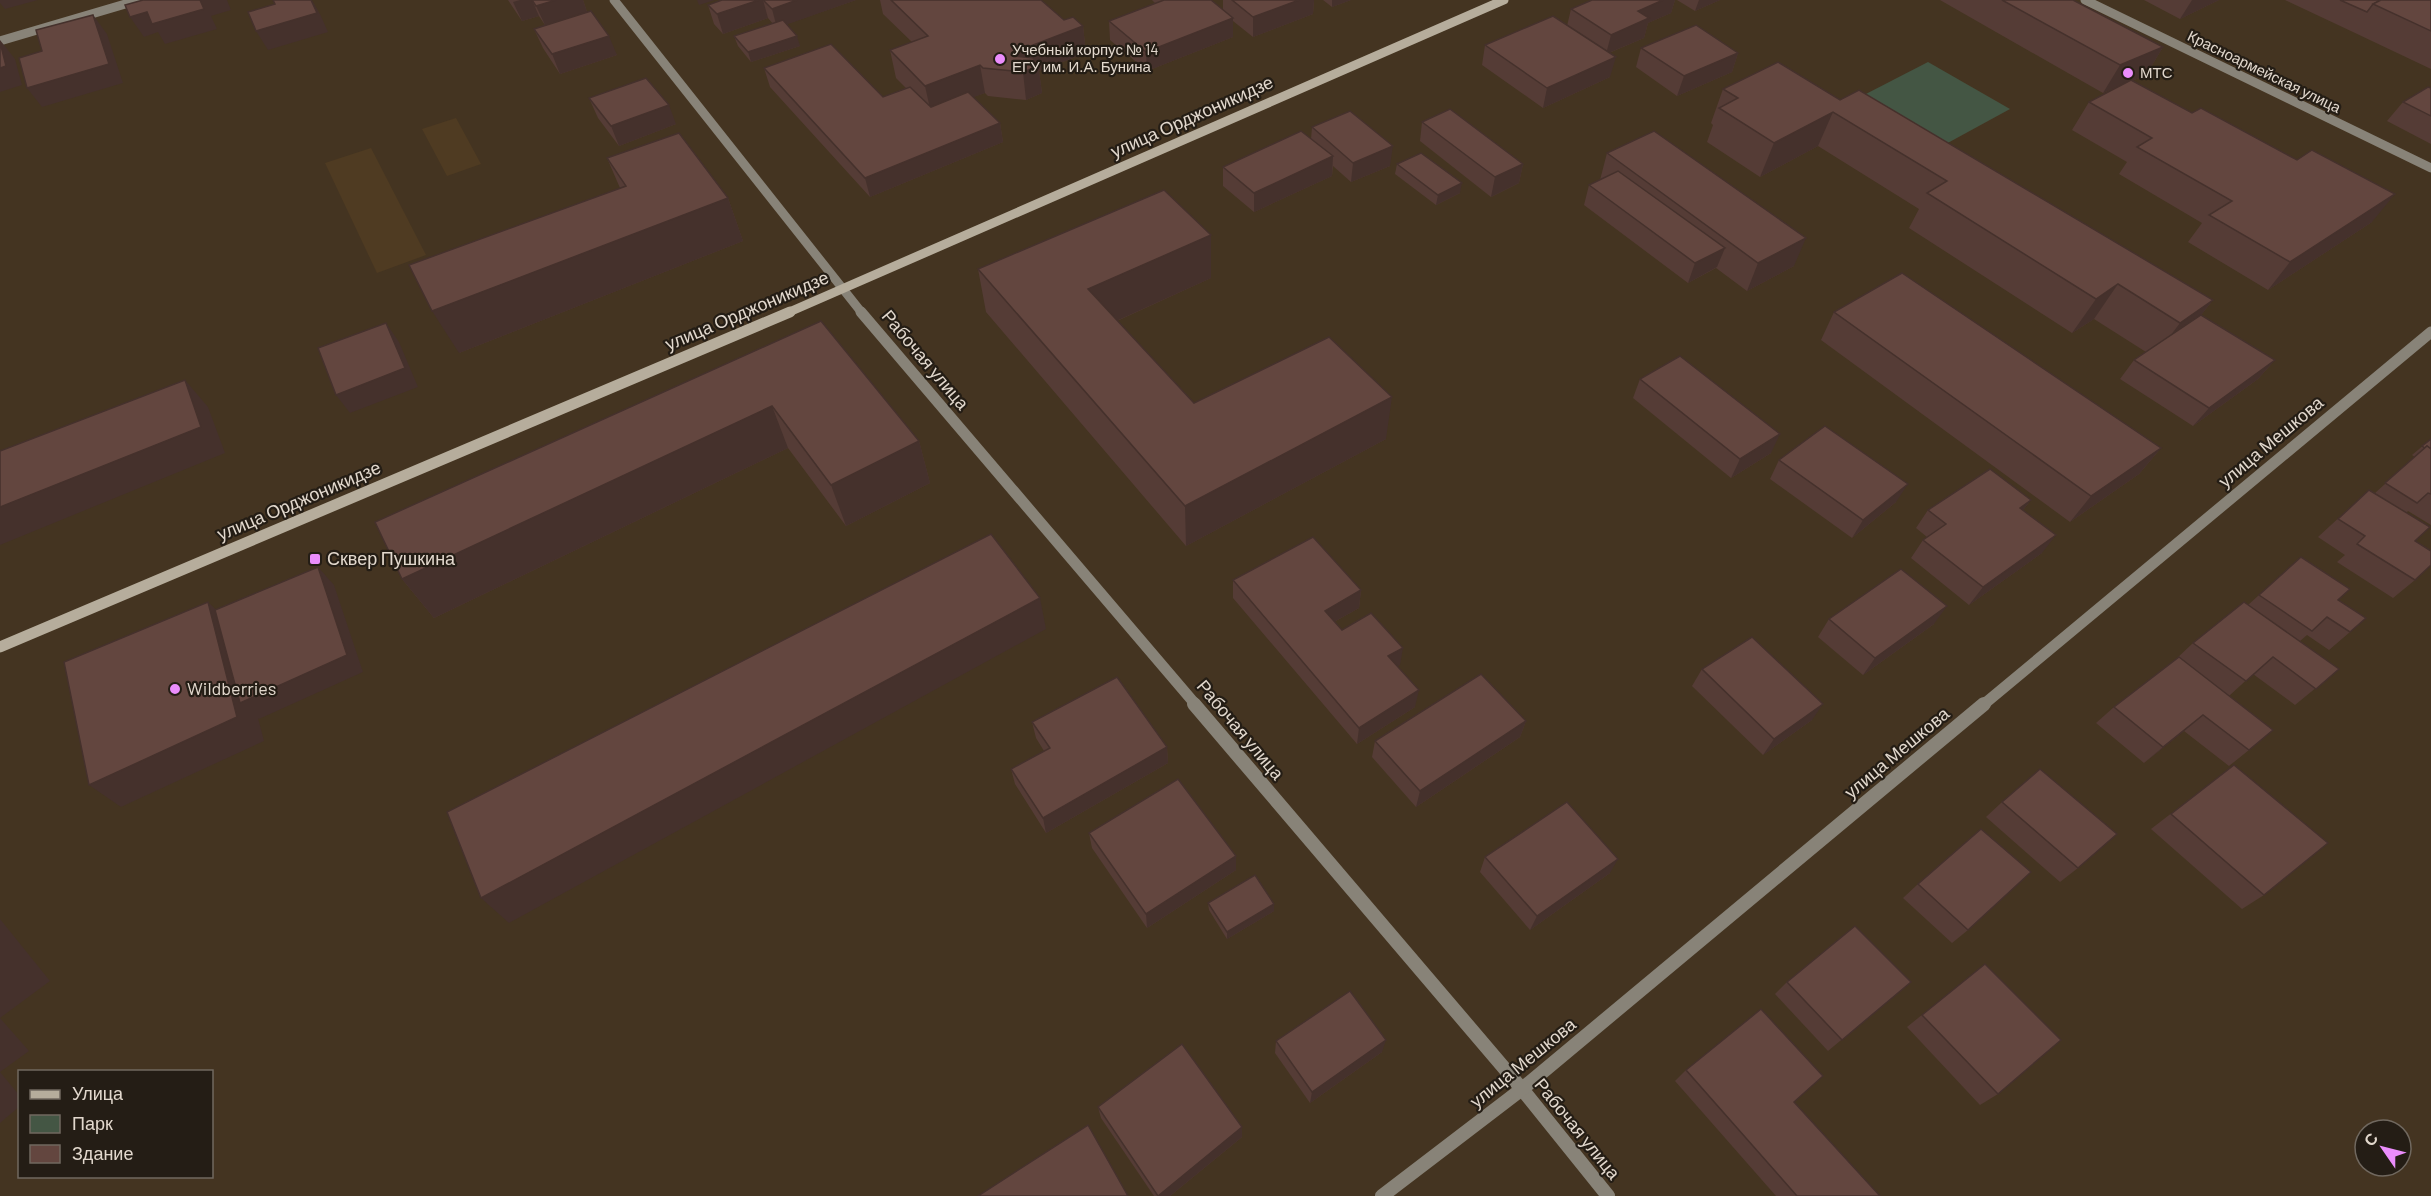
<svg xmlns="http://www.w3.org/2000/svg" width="2431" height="1196" font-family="Barlow,sans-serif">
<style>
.built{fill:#4f3b22}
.green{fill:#445644}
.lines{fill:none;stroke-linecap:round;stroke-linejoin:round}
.minor-far2{stroke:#888378;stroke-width:9}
.minor-far1{stroke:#888378;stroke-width:11}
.minor{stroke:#888378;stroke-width:14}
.tertiary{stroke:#888378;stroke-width:9}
.secondary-far1{stroke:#b6ad9c;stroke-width:9}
.secondary{stroke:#b6ad9c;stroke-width:11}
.wall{fill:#553c36}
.shaded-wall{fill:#45312c}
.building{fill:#63463f;stroke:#45312c;stroke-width:1.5}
.poi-dot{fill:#eb8dfc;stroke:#241d15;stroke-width:2}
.labels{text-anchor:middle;stroke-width:4.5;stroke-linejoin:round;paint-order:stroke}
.far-poi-label{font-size:15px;fill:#e2d8cd;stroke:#241d15;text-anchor:start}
.far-street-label{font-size:15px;fill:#e2d8cd;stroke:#241d15}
.street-label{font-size:18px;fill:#e2d8cd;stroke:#241d15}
.poi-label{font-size:18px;fill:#e2d8cd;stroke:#241d15;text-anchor:start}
</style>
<rect width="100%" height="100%" fill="#443421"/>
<g class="built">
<polygon points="456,118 481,164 447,176 422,129"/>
<polygon points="371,148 426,255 377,273 325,163"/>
</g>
<polygon class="green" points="1928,62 2010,109 1911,163 1829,113"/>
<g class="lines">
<g class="minor-far2">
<polyline points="614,0 862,313"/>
<polyline points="2085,0 2431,168"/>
</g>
<g class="minor-far1">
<polyline points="861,312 1196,705"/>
<polyline points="1983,705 2431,332"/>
</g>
<g class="minor">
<polyline points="1194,704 1522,1089 1608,1196"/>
<polyline points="1382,1196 1522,1089 1984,704"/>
</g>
<polyline class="tertiary" points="0,41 139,0"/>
<polyline class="secondary-far1" points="787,313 1504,0"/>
<polyline class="secondary" points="0,647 790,312"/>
</g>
<g class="wall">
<polygon points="508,0 583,0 587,12 617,55 560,74 543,48 534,29 545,25 539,16 522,21"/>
<polygon points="722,0 856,0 787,24 800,46 751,62 738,46 734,36 773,24 768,18 723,34 714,24 708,5"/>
<polygon points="880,0 1041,0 1064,20 1083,26 1086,53 1039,71 1042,93 1026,100 988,96 985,93 973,97 1000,123 1003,142 870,197 770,87 764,68 883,97 906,88 896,78 890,50 912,42 883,14"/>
<polygon points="1152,0 1211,0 1223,10 1223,0 1314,0 1313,14 1253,37 1233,21 1233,37 1147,71 1110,40 1109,21 1155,3"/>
<polygon points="1323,0 1351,0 1332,7"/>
<polygon points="1592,0 1675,0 1671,13 1648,23 1644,38 1609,53 1610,77 1543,108 1482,65 1485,45 1567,26 1571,9"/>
<polygon points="1677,0 1720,0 1695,11"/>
<polygon points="1940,0 2073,0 2163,47 2146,75 2132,81 2372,222 2268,290 2188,242 2202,223 2119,174 2127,162 2072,130 2089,102 2120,86 2103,93"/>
<polygon points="2144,0 2219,0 2180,19"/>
<polygon points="2285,0 2431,0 2431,69 2353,32"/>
<polygon points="1641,48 1738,53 1732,72 1677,96 1636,67"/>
<polygon points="2431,88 2431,144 2387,121 2403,102"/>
<polygon points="1723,89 1840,100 2213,300 2201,315 2275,360 2258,379 2193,426 2120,379 2134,360 2146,352 2094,319 2072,333 1909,228 1919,209 1818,146 1760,177 1707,142 1713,125 1711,123"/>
<polygon points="589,98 676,124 619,146 598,118"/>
<polygon points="1422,122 1523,164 1519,183 1491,197 1420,141"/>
<polygon points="1312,127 1390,166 1351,182 1333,166 1332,176 1254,212 1223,186 1223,167 1311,139"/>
<polygon points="1607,153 1794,266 1747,291 1716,268 1688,283 1584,205 1589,185 1600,180"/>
<polygon points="607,158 728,198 743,241 459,353 620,188"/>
<polygon points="1397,164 1460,193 1436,205 1395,174"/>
<polygon points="978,269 1211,278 1117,321 1194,403 1386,439 1186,546 986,312"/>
<polygon points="1834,312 2161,448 2139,474 2070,522 1821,340"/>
<polygon points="821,321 919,441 930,483 846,526 788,448 434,618 402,579"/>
<polygon points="1640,379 1771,453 1731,478 1633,398"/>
<polygon points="2431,439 2431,525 2408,511 2406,513 2415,541 2415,580 2393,598 2337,562 2345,555 2318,537 2369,490 2375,493 2415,457 2412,455"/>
<polygon points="1779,460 1896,502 1852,538 1770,479"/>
<polygon points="2031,500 2023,510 2042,553 1969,605 1911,558 1923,540 1927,537 1916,528 1928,510"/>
<polygon points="2301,557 2338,600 2350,632 2329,650 2307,635 2300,641 2339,669 2295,705 2253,674 2229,696 2249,750 2229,766 2184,731 2144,763 2096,723 2114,707 2175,660 2193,643 2248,605"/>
<polygon points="1233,580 1361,590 1359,608 1334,622 1342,630 1400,665 1397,666 1415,707 1357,744 1233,598"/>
<polygon points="1829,619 1934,624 1863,675 1818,637"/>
<polygon points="1702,669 1812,720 1763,755 1692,686"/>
<polygon points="1526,721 1520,737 1416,807 1372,757 1375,741"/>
<polygon points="1032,722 1167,747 1168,763 1046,833 1015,784 1011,769 1044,751 1036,738"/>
<polygon points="2234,765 2264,895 2242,909 2151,829"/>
<polygon points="2002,802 2078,868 2060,882 1986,817"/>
<polygon points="1089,833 1236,856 1236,870 1147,928 1092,848"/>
<polygon points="1485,857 1610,873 1530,930 1480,872"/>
<polygon points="1918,884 1968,930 1952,943 1903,898"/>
<polygon points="1208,903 1274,911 1227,939 1209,910"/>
<polygon points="1985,964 1998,1094 1980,1105 1907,1027"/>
<polygon points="1787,982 1911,982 1828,1051 1775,994"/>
<polygon points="1276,1041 1382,1052 1310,1103 1275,1053"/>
<polygon points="1686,1070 1794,1102 1880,1196 1776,1196 1675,1081"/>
<polygon points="1098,1107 1242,1127 1242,1137 1170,1196 1154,1196 1101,1118"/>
</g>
<g class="shaded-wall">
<polygon points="0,0 38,0 5,9 0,3"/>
<polygon points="200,0 227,0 231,10 211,16 217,29 165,44 158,32 144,37 130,17 147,12"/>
<polygon points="312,0 320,14 328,32 268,50 256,31"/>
<polygon points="520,0 532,0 539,16 522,21 513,2"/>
<polygon points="556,0 583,0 587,12 545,25 536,6"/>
<polygon points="697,0 715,0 699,5"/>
<polygon points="759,0 763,0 768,18 723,34 717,14"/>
<polygon points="797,0 856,0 777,28 772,9"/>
<polygon points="1299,0 1314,0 1313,14 1253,37 1253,17"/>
<polygon points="1332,0 1351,0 1332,7"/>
<polygon points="1663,0 1675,0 1671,13 1648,23 1644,38 1606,54 1611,35 1638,11"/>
<polygon points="1699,0 1720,0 1695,11"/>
<polygon points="2192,0 2219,0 2180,19"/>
<polygon points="93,15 107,34 123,83 42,107 27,88"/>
<polygon points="1233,18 1233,37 1147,71 1146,52"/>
<polygon points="1083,26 1086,53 1039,71 1042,93 1026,100 1023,72 1012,53"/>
<polygon points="609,36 617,55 560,74 552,54"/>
<polygon points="797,36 800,46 751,62 748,52"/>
<polygon points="0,40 15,59 22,85 0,92"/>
<polygon points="2163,47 2146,75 2103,93 2120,65"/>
<polygon points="1738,53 1732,72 1677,96 1684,76"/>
<polygon points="1616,57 1610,77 1543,108 1547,88"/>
<polygon points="980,65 985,93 931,113 925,86"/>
<polygon points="669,105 676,124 619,146 611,126"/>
<polygon points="1833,112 1818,146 1760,177 1774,143"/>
<polygon points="1000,123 1003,142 870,197 865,178"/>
<polygon points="1393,146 1390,166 1351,182 1353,163"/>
<polygon points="1333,156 1332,176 1254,212 1254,193"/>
<polygon points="1523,164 1519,183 1491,197 1495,177"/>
<polygon points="1462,183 1460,193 1436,205 1438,195"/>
<polygon points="2395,194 2372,222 2268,290 2290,262"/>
<polygon points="728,198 743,241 459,353 432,311"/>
<polygon points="1211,235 1211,278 1092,332 1088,289"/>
<polygon points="1806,238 1794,266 1747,291 1758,263"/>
<polygon points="1725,248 1717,267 1688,283 1695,263"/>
<polygon points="2118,284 2094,319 2072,333 2096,299"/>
<polygon points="2213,300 2186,334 2154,357 2180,323"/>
<polygon points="386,323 399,342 418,387 350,413 336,395"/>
<polygon points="2275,360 2258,379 2193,426 2209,408"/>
<polygon points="185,380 208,407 225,453 0,545 0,507"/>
<polygon points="1392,397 1386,439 1186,546 1185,506"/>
<polygon points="772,406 788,448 434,618 402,579"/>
<polygon points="1780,434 1771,453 1731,478 1740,459"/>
<polygon points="919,441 930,483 846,526 831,485"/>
<polygon points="2161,448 2139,474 2070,522 2091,496"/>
<polygon points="1908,484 1896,502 1852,538 1863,520"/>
<polygon points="2031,500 2017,518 2020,508"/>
<polygon points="2056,535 2042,553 1969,605 1983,587"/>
<polygon points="318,567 334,585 363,672 259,719 258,718 264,741 121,807 89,785 208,602 234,627"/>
<polygon points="1361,590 1359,608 1323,628 1325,611"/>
<polygon points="1040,598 1046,629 509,923 481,898"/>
<polygon points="1947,606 1934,624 1863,675 1875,658"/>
<polygon points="1403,648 1400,665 1385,673 1388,656"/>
<polygon points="1419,690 1415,707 1357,744 1359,728"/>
<polygon points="1823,704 1812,720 1763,755 1774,739"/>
<polygon points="2203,715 2184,731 2144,763 2163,747"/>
<polygon points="1526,721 1520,737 1416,807 1420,791"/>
<polygon points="1167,747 1168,763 1046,833 1043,818"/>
<polygon points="1236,856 1236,870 1147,928 1146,914"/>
<polygon points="1618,859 1610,873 1530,930 1537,916"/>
<polygon points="1274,904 1274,911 1227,939 1227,932"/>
<polygon points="0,919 50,981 0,1018"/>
<polygon points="0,1018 29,1051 0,1072 20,1096 20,1106 0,1123"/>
<polygon points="1386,1040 1382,1052 1310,1103 1312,1092"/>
<polygon points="1242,1127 1242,1137 1170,1196 1158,1196"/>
</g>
<g class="building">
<polygon points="143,0 200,0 204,9 152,24 147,12 130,17 125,5"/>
<polygon points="273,0 311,0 317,13 256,31 248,12 275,4"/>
<polygon points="532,0 556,0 536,6"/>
<polygon points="722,0 759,0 717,14 708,5"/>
<polygon points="763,0 797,0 772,9"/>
<polygon points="891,0 1041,0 1064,20 1073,17 1083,26 1012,53 1014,56 1033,58 1039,66 1023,72 983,68 980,65 925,86 890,50 928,36"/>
<polygon points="1164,0 1211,0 1233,18 1146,52 1109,21"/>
<polygon points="1232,0 1299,0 1253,17"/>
<polygon points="1592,0 1663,0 1638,11 1649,18 1611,35 1571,9"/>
<polygon points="2002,0 2073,0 2163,47 2120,65"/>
<polygon points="2340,0 2381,0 2373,4 2367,12"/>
<polygon points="2381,0 2431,0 2431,31 2373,4"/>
<polygon points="591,11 609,36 552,54 534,29"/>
<polygon points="93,15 109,64 27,88 19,58 42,51 36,30"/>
<polygon points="1553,16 1616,57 1547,88 1485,45"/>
<polygon points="783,20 797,36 748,52 734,36"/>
<polygon points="1696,25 1738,53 1684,76 1641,48"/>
<polygon points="0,42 6,66 0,68"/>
<polygon points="831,44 883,97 910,87 931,107 968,92 1000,123 865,178 764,68"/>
<polygon points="1778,62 1840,100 1859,90 2213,300 2180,323 2118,284 2096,299 1927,193 1947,181 1833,112 1774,143 1719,108 1738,98 1723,89"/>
<polygon points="646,78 669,105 611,126 589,98"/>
<polygon points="2131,80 2192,113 2201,108 2297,160 2312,150 2395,194 2290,262 2209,215 2232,201 2137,147 2152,138 2089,102"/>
<polygon points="2428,87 2431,88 2431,116 2403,102"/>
<polygon points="1450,109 1523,164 1495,177 1422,122"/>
<polygon points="1350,111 1393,146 1353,163 1312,127"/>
<polygon points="1301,131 1333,156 1254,193 1223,167"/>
<polygon points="1654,131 1806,238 1758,263 1607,153"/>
<polygon points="679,133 728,198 432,311 409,265 626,186 607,158"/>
<polygon points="1421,153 1462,183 1438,195 1397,164"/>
<polygon points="1618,171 1725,248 1695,263 1589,185"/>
<polygon points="1164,190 1211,235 1088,289 1194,403 1329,337 1392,397 1185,506 978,269"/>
<polygon points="1902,273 2161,448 2091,496 1834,312"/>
<polygon points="2201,315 2275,360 2209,408 2134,360"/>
<polygon points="821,321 919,441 831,485 772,406 402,579 375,522"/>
<polygon points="386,323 405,368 336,395 318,348"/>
<polygon points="1680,356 1780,434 1740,459 1640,379"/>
<polygon points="185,380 201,427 0,507 0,451"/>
<polygon points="1825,426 1908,484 1863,520 1779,460"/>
<polygon points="2431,439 2431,449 2427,446 2425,448 2422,446"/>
<polygon points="2427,446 2431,449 2431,494 2428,493 2417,503 2385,483"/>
<polygon points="1990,469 2031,500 2020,508 2056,535 1983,587 1923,540 1946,524 1928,510"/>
<polygon points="2369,490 2430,527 2415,541 2431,551 2431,565 2415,580 2357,544 2365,536 2338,519"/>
<polygon points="991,534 1040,598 481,898 447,812"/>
<polygon points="1313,537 1361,590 1325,611 1342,630 1371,613 1403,648 1388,656 1419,690 1359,728 1233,580"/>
<polygon points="2301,557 2350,589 2338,600 2366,618 2350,632 2327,617 2312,631 2259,595"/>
<polygon points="318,567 347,655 240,703 215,610"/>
<polygon points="1901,569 1947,606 1875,658 1829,619"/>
<polygon points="208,602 237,717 89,785 64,662"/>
<polygon points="2244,602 2339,669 2316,689 2273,657 2246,681 2193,643"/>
<polygon points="1752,637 1823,704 1774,739 1702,669"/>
<polygon points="2179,657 2273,730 2249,750 2203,715 2163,747 2114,707"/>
<polygon points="1481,674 1526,721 1420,791 1375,741"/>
<polygon points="1117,677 1167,747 1043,818 1011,769 1050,748 1032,722"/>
<polygon points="2234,765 2328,843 2264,895 2171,814"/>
<polygon points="2040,769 2117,834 2078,868 2002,802"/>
<polygon points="1178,779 1236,856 1146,914 1089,833"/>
<polygon points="1567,802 1618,859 1537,916 1485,857"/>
<polygon points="1981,829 2031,872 1968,930 1918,884"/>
<polygon points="1255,875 1274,904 1227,932 1208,903"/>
<polygon points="1855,926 1911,982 1842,1040 1787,982"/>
<polygon points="1985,964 2061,1040 1998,1094 1922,1015"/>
<polygon points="1350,991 1386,1040 1312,1092 1276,1041"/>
<polygon points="1761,1009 1823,1076 1794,1102 1880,1196 1797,1196 1686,1070"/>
<polygon points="1182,1044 1242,1127 1158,1196 1098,1107"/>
<polygon points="1088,1125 1128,1196 978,1196"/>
</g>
<g class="poi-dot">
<circle cx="1000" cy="59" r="6"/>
<circle cx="2128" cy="73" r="6"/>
<rect x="309" y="553" width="12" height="12" rx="3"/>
<circle cx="175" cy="689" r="6"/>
</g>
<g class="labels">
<g class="far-poi-label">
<text x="1012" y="55">Учебный корпус № 14<tspan x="1012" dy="17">ЕГУ им. И.А. Бунина</tspan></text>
<text x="2140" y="78">МТС</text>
</g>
<g class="far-street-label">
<text transform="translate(2264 72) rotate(26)" y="5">Красноармейская улица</text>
</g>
<g class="street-label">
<text transform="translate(1192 117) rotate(-24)" y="6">улица Орджоникидзе</text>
<text transform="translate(747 311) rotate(-23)" y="6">улица Орджоникидзе</text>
<text transform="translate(925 360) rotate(50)" y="6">Рабочая улица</text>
<text transform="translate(2271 442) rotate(-40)" y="6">улица Мешкова</text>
<text transform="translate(299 501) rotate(-23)" y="6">улица Орджоникидзе</text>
<text transform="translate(1240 730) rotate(50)" y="6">Рабочая улица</text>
<text transform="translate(1897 753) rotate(-40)" y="6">улица Мешкова</text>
<text transform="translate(1523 1063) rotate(-39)" y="6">улица Мешкова</text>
<text transform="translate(1577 1129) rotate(51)" y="6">Рабочая улица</text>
</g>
<g class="poi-label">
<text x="327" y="565">Сквер Пушкина</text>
<text x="187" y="695">Wildberries</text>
</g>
</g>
<rect x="18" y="1070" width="195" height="108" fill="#241d15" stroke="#70685f" stroke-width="1.5"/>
<rect x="30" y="1090" width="30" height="9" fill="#b6ad9c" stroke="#70685f" stroke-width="1.5"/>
<text x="72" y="1100" font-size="18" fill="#e2d8cd">Улица</text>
<rect x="30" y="1115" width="30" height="18" fill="#445644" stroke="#70685f" stroke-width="1.5"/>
<text x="72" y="1130" font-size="18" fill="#e2d8cd">Парк</text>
<rect x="30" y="1145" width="30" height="18" fill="#63463f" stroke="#70685f" stroke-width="1.5"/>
<text x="72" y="1160" font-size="18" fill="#e2d8cd">Здание</text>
<g transform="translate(2383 1148) rotate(305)"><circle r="28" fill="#241d15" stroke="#70685f" stroke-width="1.5"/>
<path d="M0-4.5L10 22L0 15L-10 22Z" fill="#eb8dfc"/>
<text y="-9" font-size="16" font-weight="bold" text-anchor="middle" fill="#e2d8cd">С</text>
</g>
</svg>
